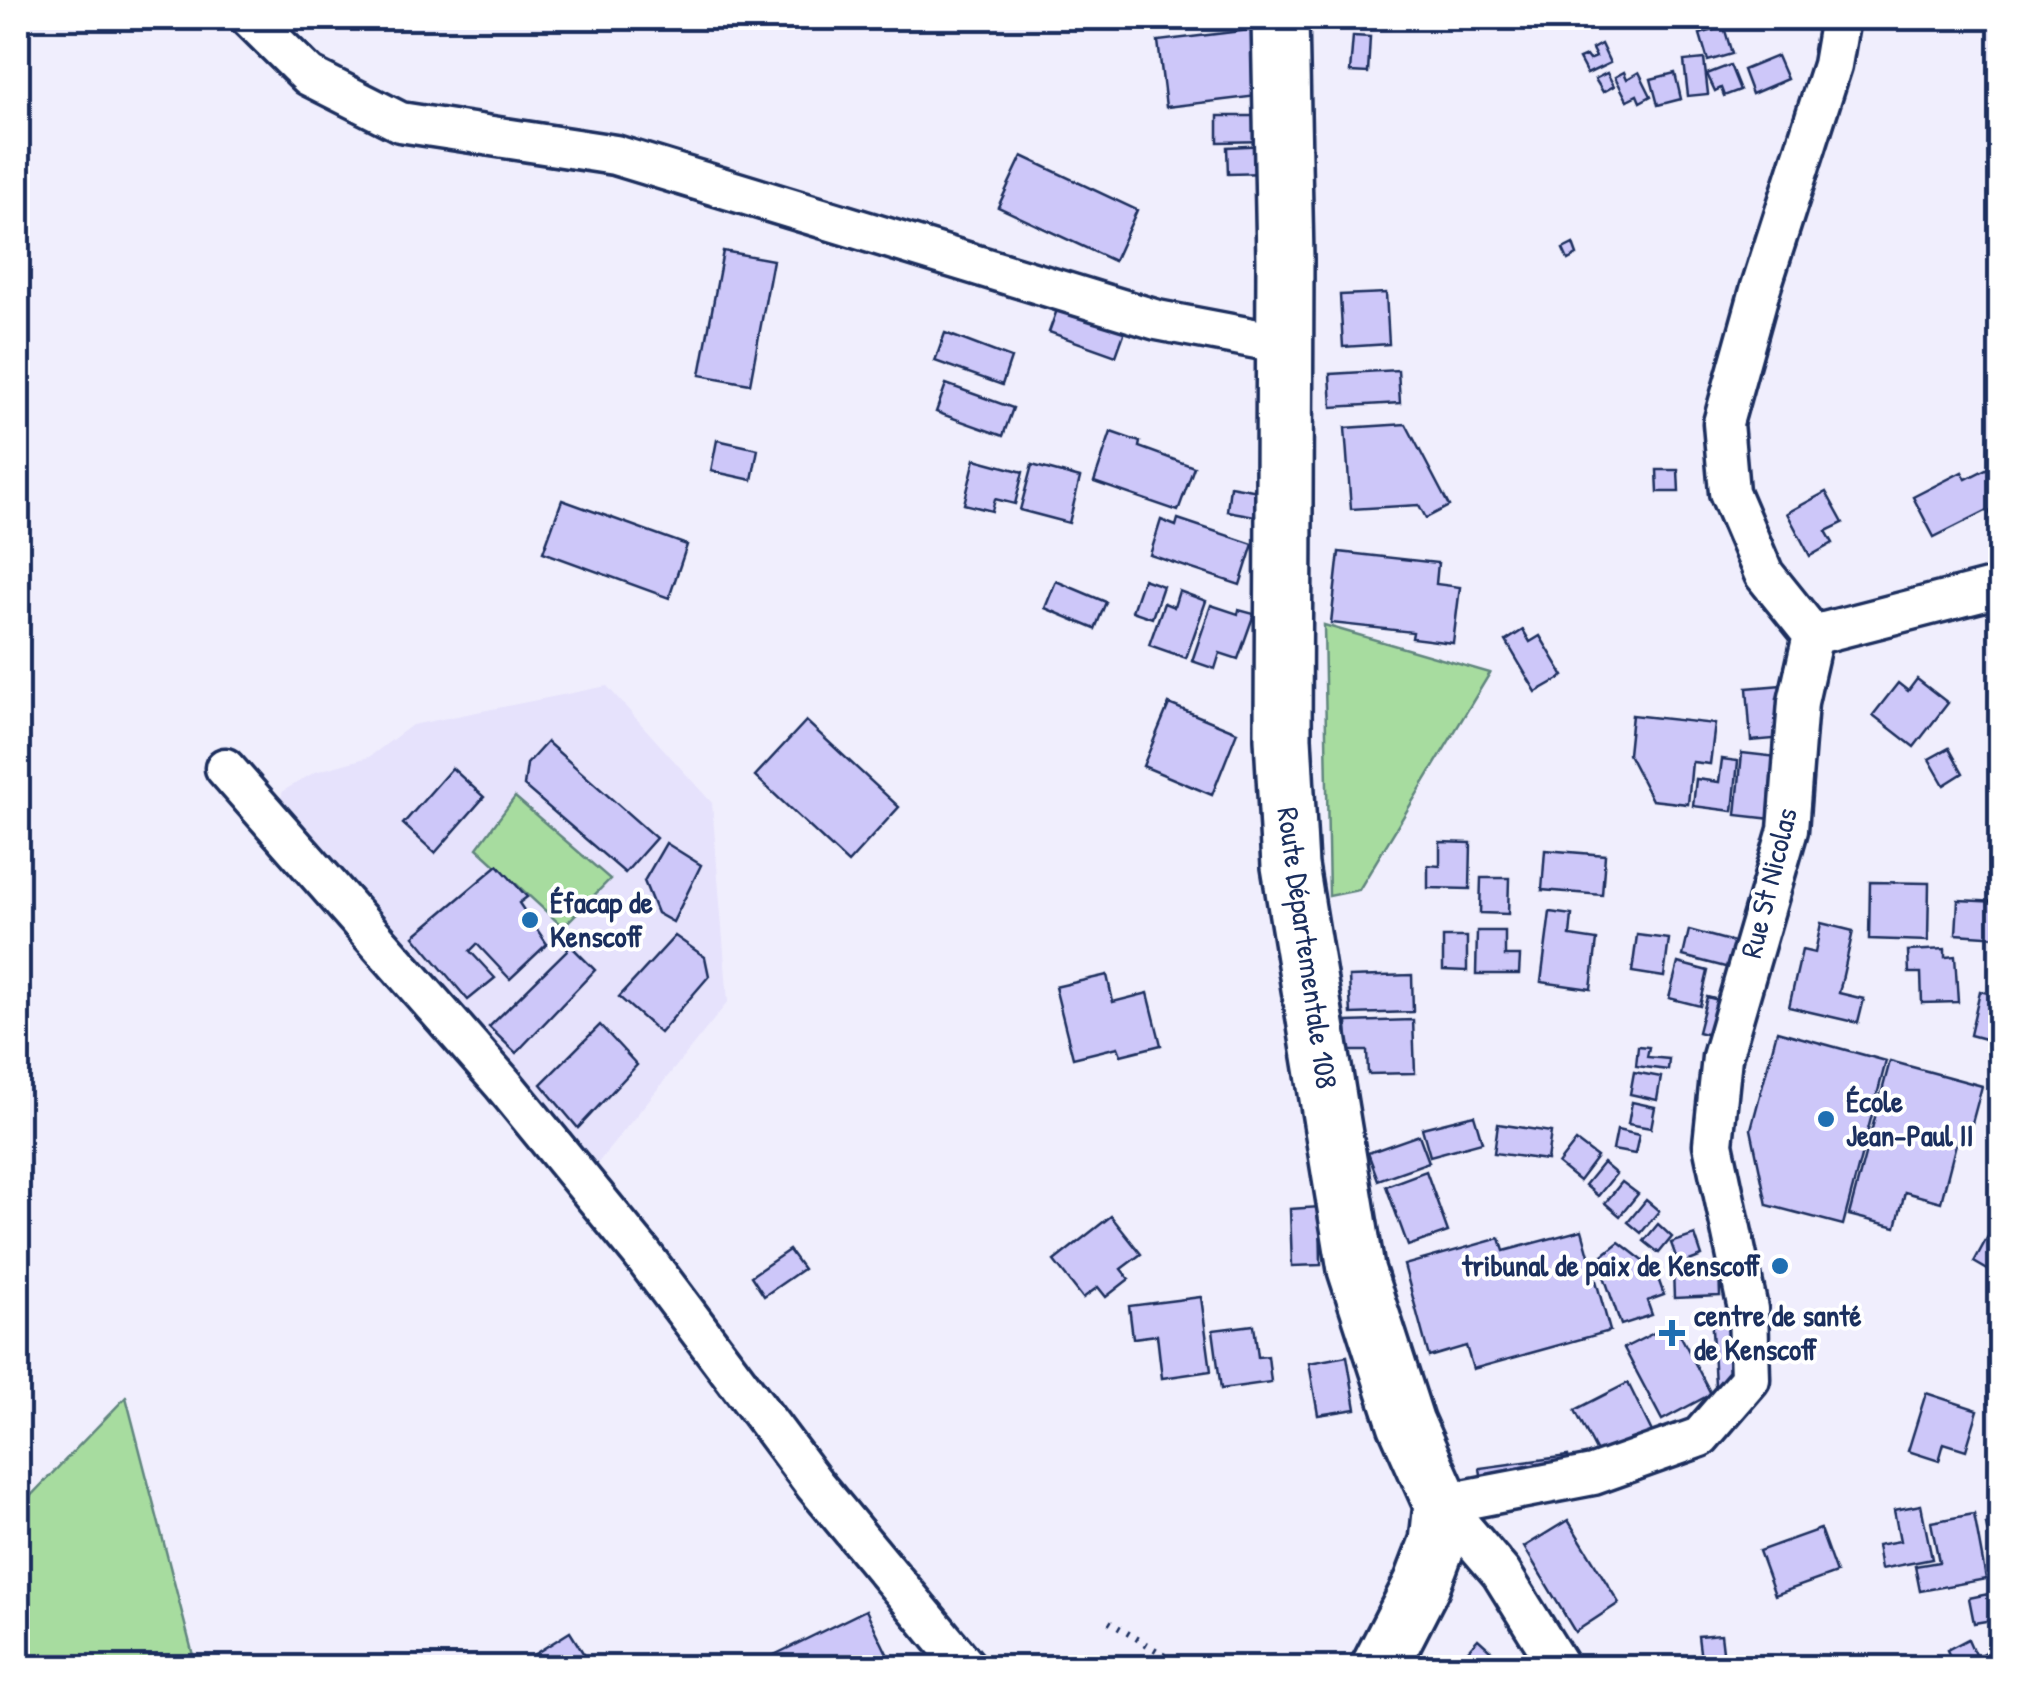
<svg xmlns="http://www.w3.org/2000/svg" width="2018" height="1685" font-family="'Patrick Hand',sans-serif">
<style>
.built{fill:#e6e2fc}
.green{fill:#a7dc9f;stroke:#61867e;stroke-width:2.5}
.building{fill:#cdc7f9;stroke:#1b2f5e;stroke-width:2.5}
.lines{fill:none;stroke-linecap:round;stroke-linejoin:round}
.street-casing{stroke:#1b2f5e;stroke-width:45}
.secondary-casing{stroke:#1b2f5e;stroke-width:62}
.path{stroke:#1b2f5e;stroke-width:6;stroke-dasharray:2.5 8;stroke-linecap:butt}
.street{stroke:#fff;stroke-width:38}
.secondary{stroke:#fff;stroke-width:55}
.poi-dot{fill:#1f6fb2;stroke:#fff;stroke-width:4}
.labels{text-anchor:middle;stroke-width:8;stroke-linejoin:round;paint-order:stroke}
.street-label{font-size:30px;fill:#1b2f5e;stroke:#fff}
.poi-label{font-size:30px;font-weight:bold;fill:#1b2f5e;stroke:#fff;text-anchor:start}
</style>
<rect width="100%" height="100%" fill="#f0eefd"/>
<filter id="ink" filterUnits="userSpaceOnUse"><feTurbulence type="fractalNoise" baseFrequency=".01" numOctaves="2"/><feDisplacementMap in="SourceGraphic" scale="20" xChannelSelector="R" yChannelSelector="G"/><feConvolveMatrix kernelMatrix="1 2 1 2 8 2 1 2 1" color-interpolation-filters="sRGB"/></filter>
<g filter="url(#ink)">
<polygon class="built" points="607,686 712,803 728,1002 576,1190 268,838 283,791 315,772 369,757 412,725"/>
<g class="green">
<polygon points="1324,625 1490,673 1359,890 1329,896"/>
<polygon points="515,797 610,879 563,927 477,848"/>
<polygon points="126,1397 196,1667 18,1667 18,1509"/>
</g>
<g class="building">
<rect x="1357" y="18" width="19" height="6"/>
<polygon points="1770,18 1798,18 1797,25"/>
<polygon points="1724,27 1732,54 1708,61 1700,34"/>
<polygon points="1258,29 1266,95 1166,107 1158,41"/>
<polygon points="1353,36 1370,37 1368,73 1350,72"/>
<polygon points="1601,44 1610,63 1587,74 1579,59 1586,56 1589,60 1596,57 1592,49"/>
<polygon points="1777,56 1787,79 1752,94 1743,70"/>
<polygon points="1704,59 1708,94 1688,96 1684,61"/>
<polygon points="1730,65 1740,90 1724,96 1721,88 1715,91 1707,74"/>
<polygon points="1624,72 1627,79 1639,72 1651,96 1640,102 1637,95 1627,100 1615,77"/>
<polygon points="1607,73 1614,86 1603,92 1595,79"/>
<polygon points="1675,73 1681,99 1658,105 1651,79"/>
<polygon points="1218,116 1268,116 1268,141 1218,142"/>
<polygon points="1267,145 1268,173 1228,174 1227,147"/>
<polygon points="1022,156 1137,210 1114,261 998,207"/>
<polygon points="1573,244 1577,255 1568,260 1563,249"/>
<polygon points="723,251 773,260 750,384 700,375"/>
<polygon points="1386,293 1389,344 1343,347 1340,295"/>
<polygon points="1059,304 1126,328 1116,356 1049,332"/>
<polygon points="945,333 1011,358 1002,385 935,361"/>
<polygon points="1398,370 1400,403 1332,407 1330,374"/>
<polygon points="946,384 1013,408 1003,436 936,412"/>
<polygon points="1406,424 1449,506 1426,518 1419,505 1351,509 1345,428"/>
<polygon points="1111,432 1140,442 1139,447 1194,467 1178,511 1094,482"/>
<polygon points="717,440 758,449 752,480 711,471"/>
<polygon points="975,459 1023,472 1015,504 995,499 992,511 964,504"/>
<polygon points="1032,465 1080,478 1069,523 1020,510"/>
<polygon points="1992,466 2000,482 2000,530 1988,510 1934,537 1913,497 1962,472 1966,479"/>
<polygon points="1657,470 1678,470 1679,492 1658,492"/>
<polygon points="1230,486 1270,493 1266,518 1227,511"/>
<polygon points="1826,492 1843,523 1826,531 1833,543 1810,556 1787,513"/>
<polygon points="562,500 687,545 669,598 543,552"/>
<polygon points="1178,519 1253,544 1240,585 1150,555 1161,520 1176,526"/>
<polygon points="1339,552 1438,563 1436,584 1460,587 1453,643 1412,638 1413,632 1331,623"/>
<polygon points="1143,579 1163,586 1152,618 1132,611"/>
<polygon points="1056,581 1106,602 1095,629 1045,608"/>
<polygon points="1179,591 1206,601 1186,658 1149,645 1164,603 1174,607"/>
<polygon points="1211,605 1238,614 1239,610 1254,614 1238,659 1220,653 1215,669 1192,661"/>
<polygon points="1523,630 1530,642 1540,636 1564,676 1536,692 1506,641"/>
<polygon points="1917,679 1948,703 1914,747 1873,715 1898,683 1908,691"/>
<polygon points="1793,684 1798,737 1751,741 1747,688"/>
<polygon points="1169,704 1237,732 1212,795 1143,766"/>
<polygon points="1632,715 1715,724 1710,764 1692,762 1688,804 1652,800 1628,754"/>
<polygon points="806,721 899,807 848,863 755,776"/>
<polygon points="547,742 656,838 625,873 524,786 527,764"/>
<polygon points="1949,748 1963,773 1944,785 1929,759"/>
<polygon points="1742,753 1787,758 1781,820 1736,815"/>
<polygon points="1722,759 1738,761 1733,811 1693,806 1696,779 1719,782"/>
<polygon points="452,768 484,797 435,853 403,824"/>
<polygon points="1440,842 1471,843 1470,889 1428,888 1428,865 1440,866"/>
<polygon points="666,843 701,865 673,922 657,913 644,881"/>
<polygon points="1545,850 1605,855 1602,895 1542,890"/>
<polygon points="498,865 527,897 519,903 547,944 510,979 477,944 470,951 495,978 468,1000 414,936"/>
<polygon points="1481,878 1509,878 1508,914 1480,913"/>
<polygon points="1870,882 1929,883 1928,941 1869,939"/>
<polygon points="1958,900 2000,902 2000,937 1956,934"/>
<polygon points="1550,912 1572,915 1570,936 1597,940 1591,989 1541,982"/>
<polygon points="1821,923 1853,931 1839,993 1864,999 1858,1023 1789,1007 1802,950 1815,953"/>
<polygon points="1689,930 1759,949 1752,974 1683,956"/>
<polygon points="1477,931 1505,931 1505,956 1520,956 1519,974 1476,974"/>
<polygon points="1637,935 1669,939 1664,977 1632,972"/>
<polygon points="675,936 705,957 709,976 660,1033 619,997"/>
<polygon points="1443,937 1467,937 1467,971 1443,970"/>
<polygon points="571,946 595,970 516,1053 489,1027"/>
<polygon points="1945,949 1945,957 1955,956 1958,1002 1922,1003 1921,973 1909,973 1908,951"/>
<polygon points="1678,963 1708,971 1700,1006 1669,998"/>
<polygon points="1107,975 1113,1002 1148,993 1161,1045 1121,1055 1118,1047 1073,1058 1055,987"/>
<polygon points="1412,975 1413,1012 1351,1014 1349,977"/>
<polygon points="2000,989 2000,1043 1970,1035 1980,991 1999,996"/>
<polygon points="1707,997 1734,1004 1724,1039 1698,1032"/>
<polygon points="1413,1020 1415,1073 1368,1074 1367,1051 1348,1051 1347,1022"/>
<polygon points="600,1025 637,1065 578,1128 541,1084"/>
<polygon points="1777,1031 1886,1061 1843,1225 1767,1205 1751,1129"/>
<polygon points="1638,1046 1649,1047 1647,1057 1669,1059 1668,1070 1636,1066"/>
<polygon points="1890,1061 1982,1086 1968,1138 1958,1136 1941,1202 1905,1192 1896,1227 1849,1215"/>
<polygon points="1634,1072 1661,1077 1657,1100 1630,1094"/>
<polygon points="1632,1102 1655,1107 1651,1128 1628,1124"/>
<polygon points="1474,1115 1482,1142 1430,1156 1422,1128"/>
<polygon points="1498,1124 1551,1132 1547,1160 1494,1153"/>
<polygon points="1617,1130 1639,1135 1635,1154 1613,1150"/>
<polygon points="1419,1135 1429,1162 1378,1180 1368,1153"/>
<polygon points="1576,1141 1597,1157 1579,1181 1558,1164"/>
<polygon points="1603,1163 1616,1174 1598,1196 1585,1185"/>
<polygon points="1426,1171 1448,1232 1408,1246 1386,1186"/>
<polygon points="1622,1182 1638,1194 1620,1216 1605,1203"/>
<polygon points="1646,1200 1659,1211 1641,1233 1628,1222"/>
<polygon points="1320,1207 1321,1265 1292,1266 1290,1209"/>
<polygon points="1111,1216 1141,1254 1121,1269 1129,1279 1106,1297 1098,1287 1083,1298 1054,1261"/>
<polygon points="1658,1224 1672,1237 1659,1253 1644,1241"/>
<polygon points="1993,1227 2000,1231 2000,1277 1974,1262"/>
<polygon points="1582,1230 1610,1331 1473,1369 1466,1346 1429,1357 1404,1265 1500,1238 1504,1251"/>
<polygon points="1695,1235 1702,1256 1679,1265 1671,1243"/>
<polygon points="1619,1242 1655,1270 1664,1295 1647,1301 1652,1315 1621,1325 1598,1259"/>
<polygon points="789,1250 803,1269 764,1296 751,1276"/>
<polygon points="1719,1267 1720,1296 1674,1298 1673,1270"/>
<polygon points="1201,1297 1211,1371 1162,1378 1157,1335 1133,1338 1129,1306"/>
<polygon points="1750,1309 1736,1407 1715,1385 1711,1311"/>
<polygon points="1674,1323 1711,1394 1662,1420 1624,1348"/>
<polygon points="1254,1325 1258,1357 1268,1356 1271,1382 1221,1389 1213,1330"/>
<polygon points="2000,1344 2000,1370 1991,1366"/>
<polygon points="1347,1356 1356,1409 1318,1415 1309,1363"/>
<polygon points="1628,1383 1653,1434 1601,1460 1575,1410"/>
<polygon points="1926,1393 1978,1410 1966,1450 1944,1443 1939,1461 1908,1451"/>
<polygon points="1568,1456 1572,1484 1484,1495 1480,1468"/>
<polygon points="1921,1505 1932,1559 1881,1569 1877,1545 1900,1541 1894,1510"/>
<polygon points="1974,1514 1986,1579 1920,1591 1915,1566 1939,1562 1931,1522"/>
<polygon points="1568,1520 1619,1603 1575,1632 1524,1547"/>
<polygon points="2000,1521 2000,1575 1996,1576 1986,1524"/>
<polygon points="1820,1529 1836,1573 1775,1595 1759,1551"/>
<polygon points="1993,1593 1998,1619 1974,1623 1969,1598"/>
<polygon points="866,1610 894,1668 773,1668 768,1658"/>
<polygon points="570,1632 590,1664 584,1668 525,1668 522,1662"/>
<polygon points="1721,1634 1725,1668 1702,1668 1698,1636"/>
<polygon points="1478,1639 1510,1668 1452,1668"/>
<polygon points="1968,1639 1976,1657 1987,1651 1995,1668 1955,1668 1947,1650"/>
</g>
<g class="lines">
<defs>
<g id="street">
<polyline points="250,18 309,76 400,122 615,155 1157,320 1284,344"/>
<polyline points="1813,635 2000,587"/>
<polyline points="225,768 503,1084 642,1254 815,1485 967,1668"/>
<polyline points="1442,1504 1593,1475 1700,1437 1750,1379 1748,1309 1713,1144 1722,1057 1788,830 1798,702 1813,635 1764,574 1729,492 1723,423 1760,290 1832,65 1840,18"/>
<polyline points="1442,1504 1501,1573 1560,1668"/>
</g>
<polyline id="secondary" points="1280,18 1285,259 1283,738 1290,866 1356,1269 1406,1423 1442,1504 1438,1542 1422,1584 1379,1668"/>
</defs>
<use href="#street" class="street-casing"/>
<use href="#secondary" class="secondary-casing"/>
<polyline class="path" points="1109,1622 1186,1668"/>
<use href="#street" class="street"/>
<use href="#secondary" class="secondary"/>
</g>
</g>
<g class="poi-dot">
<circle cx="530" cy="920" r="10"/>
<circle cx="1826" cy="1119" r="10"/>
<circle cx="1780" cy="1266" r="10"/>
<path d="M1667 1318h10v10h10v10h-10v10h-10v-10h-10v-10h10z"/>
</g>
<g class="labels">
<g class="street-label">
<text transform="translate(1769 883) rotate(-76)" y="10">Rue St Nicolas</text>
<text transform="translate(1307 948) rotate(82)" y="10">Route Départementale 108</text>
</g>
<g class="poi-label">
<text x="550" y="913">Éfacap de<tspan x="550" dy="34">Kenscoff</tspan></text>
<text x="1846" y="1112">École<tspan x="1846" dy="34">Jean-Paul II</tspan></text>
<text x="1760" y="1276" text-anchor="end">tribunal de paix de Kenscoff</text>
<text x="1694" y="1326">centre de santé<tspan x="1694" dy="34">de Kenscoff</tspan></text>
</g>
</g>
<rect width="2018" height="1685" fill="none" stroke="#fff" stroke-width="60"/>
<rect x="30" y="30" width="1958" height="1625" fill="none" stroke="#1b2f5e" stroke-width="4" filter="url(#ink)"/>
</svg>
